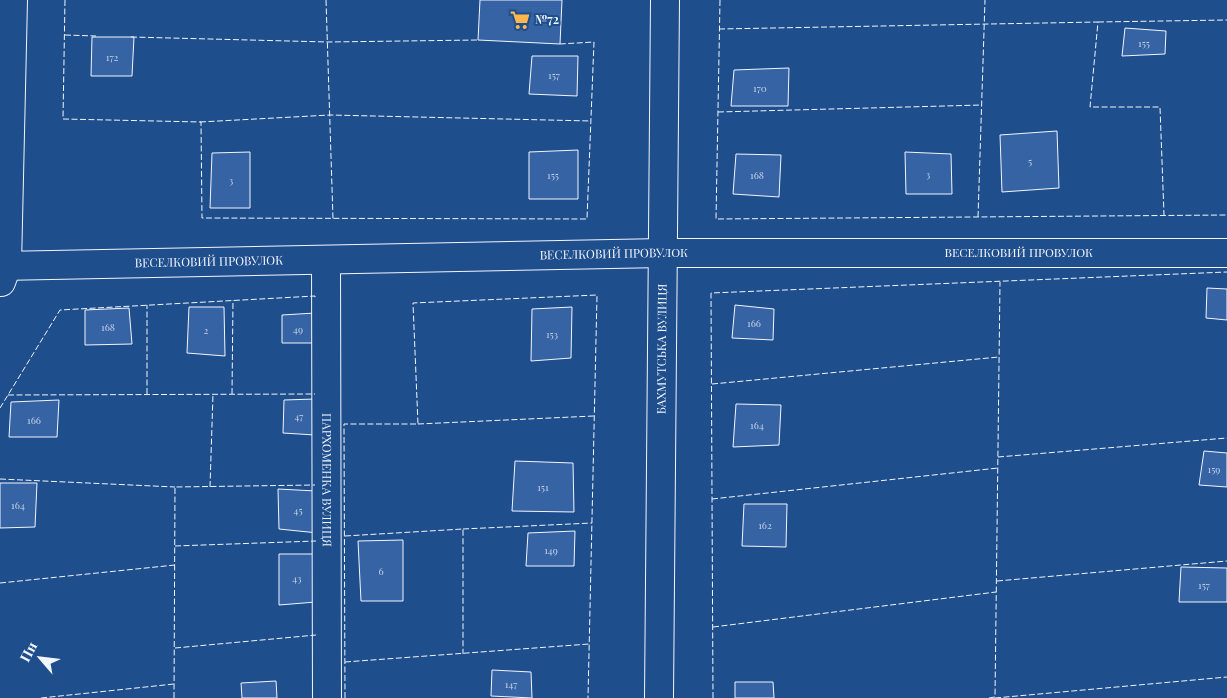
<svg xmlns="http://www.w3.org/2000/svg" width="1227" height="698" font-family="'Playfair Display',serif">
<style>
.building{fill:#3563a3;stroke:#f2f6ff}
.lines{fill:none;stroke-linecap:round;stroke-linejoin:round}
.street-casing{stroke:#f2f6ff;stroke-width:30}
.secondary-casing{stroke:#f2f6ff;stroke-width:30}
.street{stroke:#1f4e8c;stroke-width:28}
.secondary{stroke:#1f4e8c;stroke-width:28}
.fence{stroke:#f2f6ff;stroke-width:1;stroke-dasharray:6 2.5;stroke-linecap:butt}
.labels{text-anchor:middle;stroke-width:4;stroke-linejoin:round;paint-order:stroke}
.number-label{font-size:10px;fill:#c3d1e8}
.poi-label{font-size:12px;font-weight:bold;fill:#f2f6ff;stroke:#1f4e8c;text-anchor:start}
.street-label{font-size:12px;fill:#f2f6ff;stroke:#1f4e8c}
</style>
<rect width="100%" height="100%" fill="#1f4e8c"/>
<g class="building">
<polygon points="480,0 562,0 560,44 478,40"/>
<polygon points="1125,28 1166,31 1165,54 1122,56"/>
<polygon points="92,37 134,37 132,76 91,76"/>
<polygon points="532,56 578,56 577,96 529,94"/>
<polygon points="789,68 788,106 731,106 734,70"/>
<polygon points="1057,131 1059,188 1002,192 1000,135"/>
<polygon points="578,150 578,199 529,199 529,152"/>
<polygon points="250,152 250,208 210,208 212,153"/>
<polygon points="905,152 951,154 952,194 906,194"/>
<polygon points="736,154 781,155 779,197 733,194"/>
<polygon points="1207,288 1227,289 1227,320 1206,318"/>
<polygon points="735,305 774,309 773,340 732,338"/>
<polygon points="189,307 224,307 225,356 187,353"/>
<polygon points="572,307 571,358 531,361 532,309"/>
<polygon points="129,308 132,344 85,345 85,310"/>
<polygon points="315,313 314,343 282,343 282,315"/>
<polygon points="315,399 315,435 283,433 284,400"/>
<polygon points="59,400 57,437 9,437 11,402"/>
<polygon points="736,404 781,405 779,445 733,447"/>
<polygon points="1204,451 1227,453 1227,487 1199,485"/>
<polygon points="515,461 573,463 574,512 512,511"/>
<polygon points="0,483 37,483 35,527 0,528"/>
<polygon points="278,489 316,491 318,533 279,529"/>
<polygon points="744,504 787,504 786,547 742,546"/>
<polygon points="575,531 574,566 526,566 528,533"/>
<polygon points="403,540 403,601 361,601 358,541"/>
<polygon points="279,554 316,554 316,602 279,605"/>
<polygon points="1181,567 1227,568 1227,602 1179,602"/>
<polygon points="492,670 531,672 532,698 491,696"/>
<polygon points="276,681 277,698 242,698 241,683"/>
<polygon points="735,682 773,682 774,698 735,698"/>
</g>
<g class="lines">
<defs>
<g id="street">
<path id="s1" d="M326 261 327 698"/>
<path id="s2" d="M0 266 663 253H1227"/>
<polyline points="1,282 7,266 13,0"/>
</g>
<g id="secondary">
<path id="s3" d="M659 698 665 0"/>
</g>
</defs>
<use href="#street" class="street-casing"/>
<use href="#secondary" class="secondary-casing"/>
<use href="#street" class="street"/>
<use href="#secondary" class="secondary"/>
<g class="fence">
<polyline points="65,0 63,119 201,122 202,218 587,219 594,42 560,44"/>
<polyline points="326,0 333,219"/>
<polyline points="720,0 716,219 1227,215"/>
<polyline points="1098,22 1227,20"/>
<polyline points="719,29 1098,22 1090,107 1160,107 1164,215"/>
<polyline points="65,35 96,36"/>
<polyline points="131,37 328,42 478,40"/>
<polyline points="718,112 982,105"/>
<polyline points="200,122 330,115 591,121"/>
<polyline points="978,217 985,0"/>
<polyline points="712,384 999,357"/>
<polyline points="147,394 147,305"/>
<polyline points="232,394 233,300"/>
<polyline points="8,395 315,394"/>
<polyline points="0,408 60,310 315,296 315,298"/>
<polyline points="418,424 594,416"/>
<polyline points="998,457 1227,438"/>
<polyline points="0,479 175,487"/>
<polyline points="210,487 213,394"/>
<polyline points="712,499 998,468"/>
<polyline points="463,529 592,523"/>
<polyline points="345,536 463,529 463,654"/>
<polyline points="175,546 316,541"/>
<polyline points="997,581 1227,561"/>
<polyline points="0,583 175,565"/>
<polyline points="713,627 996,592"/>
<polyline points="175,648 316,635"/>
<polyline points="345,662 589,644"/>
<polyline points="41,698 174,684"/>
<polyline points="174,698 175,487 315,485"/>
<polyline points="345,698 344,424 418,424 413,303 597,295 588,698"/>
<polyline points="713,698 711,293 1227,272"/>
<polyline points="989,698 995,697 1000,282"/>
<polyline points="995,698 1227,677"/>
</g>
</g>
<defs>
<symbol id="supermarket-bare" viewBox="-9 -9 18 18"><path d="M-6-5.5h2.5l.6 2H6L4.5 2H-2.5L-4.4-4H-6ZM-1.5 3.2a1.3 1.3 0 1 0 .1 0ZM3 3.2a1.3 1.3 0 1 0 .1 0Z" fill="#ffb74d" stroke="#1f4e8c" stroke-width="2.5" paint-order="stroke"/></symbol>
</defs>
<g fill-rule="evenodd">
<use href="#supermarket-bare" x="506" y="6" width="28" height="28"/>
</g>
<g class="labels">
<g class="number-label">
<text x="1144" y="47">155</text>
<text x="112" y="61">172</text>
<text x="554" y="79">157</text>
<text x="760" y="92">170</text>
<text x="1030" y="165">5</text>
<text x="928" y="178">3</text>
<text x="553" y="179">155</text>
<text x="757" y="179">168</text>
<text x="231" y="184">3</text>
<text x="754" y="327">166</text>
<text x="108" y="331">168</text>
<text x="298" y="333">49</text>
<text x="206" y="334">2</text>
<text x="552" y="338">153</text>
<text x="299" y="420">47</text>
<text x="34" y="424">166</text>
<text x="757" y="429">164</text>
<text x="1214" y="473">159</text>
<text x="543" y="491">151</text>
<text x="18" y="509">164</text>
<text x="298" y="514">45</text>
<text x="765" y="529">162</text>
<text x="551" y="554">149</text>
<text x="381" y="575">6</text>
<text x="297" y="582">43</text>
<text x="1204" y="589">157</text>
<text x="511" y="688">147</text>
</g>
<g class="poi-label">
<text x="535" y="24">№72</text>
</g>
<g class="street-label">
<text dy="4" stroke="none"><textPath href="#s2" startOffset="1019">ВЕСЕЛКОВИЙ ПРОВУЛОК</textPath></text>
<text dy="4" stroke="none"><textPath href="#s2" startOffset="614">ВЕСЕЛКОВИЙ ПРОВУЛОК</textPath></text>
<text dy="4" stroke="none"><textPath href="#s2" startOffset="209">ВЕСЕЛКОВИЙ ПРОВУЛОК</textPath></text>
<text dy="4" stroke="none"><textPath href="#s3" startOffset="349">БАХМУТСЬКА ВУЛИЦЯ</textPath></text>
<text dy="4" stroke="none"><textPath href="#s1" startOffset="219">ПАРХОМЕНКА ВУЛИЦЯ</textPath></text>
</g>
</g>
<g transform="translate(40 658) rotate(298)" stroke="#1f4e8c" stroke-width="4" paint-order="stroke">
<path d="M0-4L9 19L0 12L-9 19Z" fill="#f2f6ff"/>
<text y="-8" font-size="14" font-weight="bold" text-anchor="middle" fill="#f2f6ff">Пн</text>
</g>
</svg>
